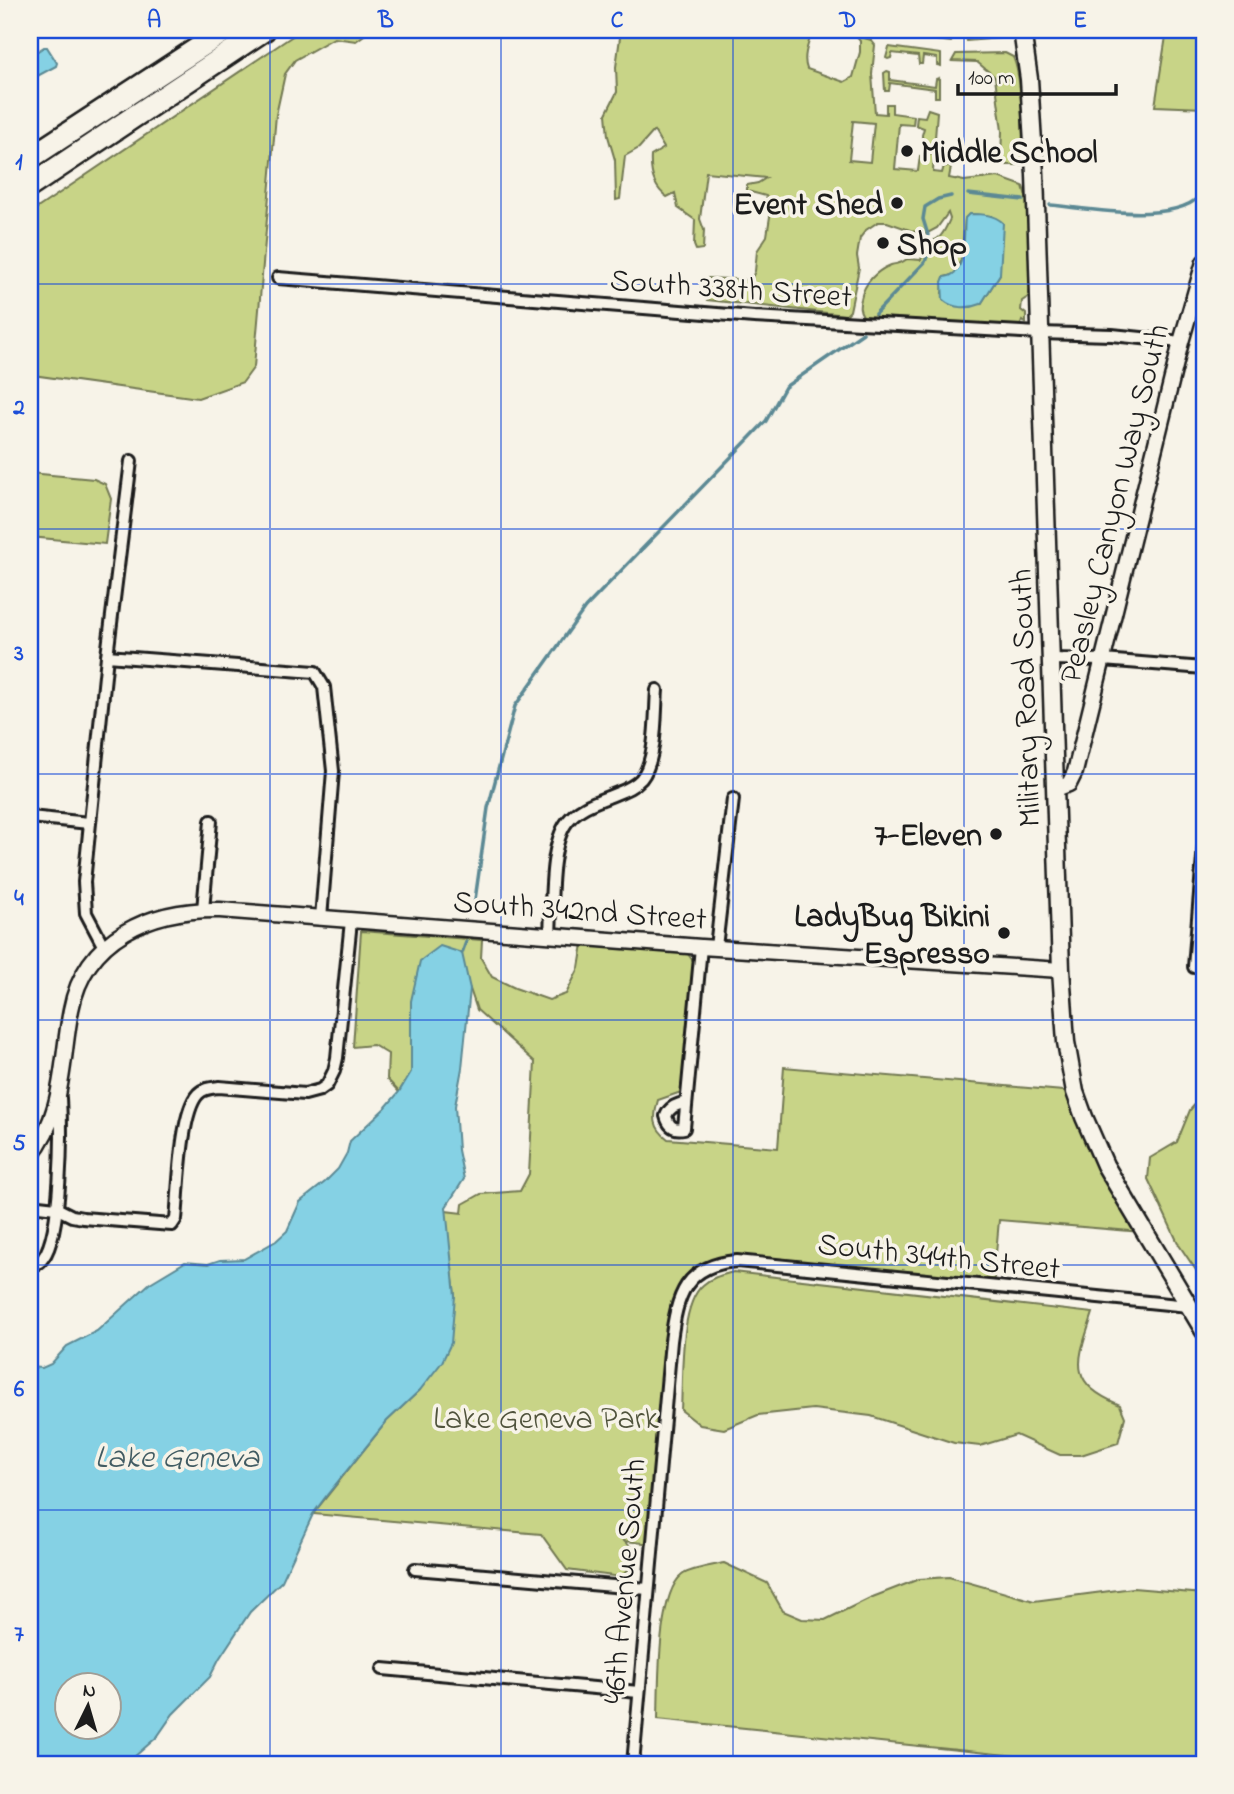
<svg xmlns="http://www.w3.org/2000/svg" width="1234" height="1794" font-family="'Indie Flower',sans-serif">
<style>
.green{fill:#c8d487;stroke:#727852;stroke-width:2;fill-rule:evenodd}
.water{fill:#85d1e4;stroke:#5b8994;stroke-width:2;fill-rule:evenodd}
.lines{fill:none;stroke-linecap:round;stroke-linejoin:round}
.stream{stroke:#5b8994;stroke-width:3.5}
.minor-casing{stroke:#1c1c1c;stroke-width:16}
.tertiary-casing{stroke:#1c1c1c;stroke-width:19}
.secondary-casing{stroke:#1c1c1c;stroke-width:21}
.motorway-casing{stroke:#1c1c1c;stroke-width:26}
.minor{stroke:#f7f3e8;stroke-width:10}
.tertiary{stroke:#f7f3e8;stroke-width:14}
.secondary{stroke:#f7f3e8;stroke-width:16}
.motorway{stroke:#f7f3e8;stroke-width:21}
.grid{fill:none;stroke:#1d4ed8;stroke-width:2;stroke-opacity:0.55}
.poi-dot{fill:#1c1c1c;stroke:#f7f3e8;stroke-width:2.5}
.labels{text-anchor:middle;stroke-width:7;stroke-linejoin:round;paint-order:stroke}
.poi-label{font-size:32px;font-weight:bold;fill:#1c1c1c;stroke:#f7f3e8;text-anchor:end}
.street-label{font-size:32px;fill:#1c1c1c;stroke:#f7f3e8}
.park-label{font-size:32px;fill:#50533c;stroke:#f7f3e8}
.water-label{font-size:33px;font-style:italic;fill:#415b62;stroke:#f7f3e8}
.neatline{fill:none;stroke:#1d4ed8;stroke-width:2.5}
.grid-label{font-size:23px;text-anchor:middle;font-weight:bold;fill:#1d4ed8}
</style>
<rect width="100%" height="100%" fill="#f7f3e8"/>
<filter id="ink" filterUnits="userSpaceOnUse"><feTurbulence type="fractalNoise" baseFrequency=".0143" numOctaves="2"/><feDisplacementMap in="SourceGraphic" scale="14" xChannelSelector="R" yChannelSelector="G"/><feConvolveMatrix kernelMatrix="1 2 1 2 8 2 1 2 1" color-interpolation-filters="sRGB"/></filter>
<g filter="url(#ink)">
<g class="green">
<polygon points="251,30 371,30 356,41 334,38 295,60 285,74 276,115 254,367 243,382 198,398 32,375 30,391 30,213 294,35"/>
<path d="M621 30H813C809 42 802 56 807 69L844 82 853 77 860 52V41L855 35 871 40 875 45 872 74 875 113 886 114V104H892V113L914 116 913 125 899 124 895 169 918 171 920 156 934 154 933 172 942 173 944 166 951 167 949 178 964 181 998 177 1023 186C1033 217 1037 266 1028 297L1022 301 1021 310 1026 314V323L1022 321 1020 327 863 316C859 310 859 306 861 299 864 283 876 271 891 265 899 263 901 264 907 259L921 260 926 242C941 241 944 232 950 219L948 213 937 228 924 235 887 222H878L866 230 860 238 857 256 859 268 850 311 846 315 707 300 701 294 702 284 708 278 751 280 755 271 757 251 767 236 771 210 766 196 747 191V185L758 183 766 178 706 172 700 219 704 230 703 249 696 250 694 245 695 220 678 208 675 193 667 197C654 188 650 172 651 156L664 148 654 131 639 148 625 156 620 199 616 200 615 160 608 136 606 114 617 92 616 67ZM853 121 874 123 870 162 849 160ZM969 214 991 216 1000 274 981 304 942 293 944 277 955 274 961 259 965 219Z"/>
<polygon points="888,30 950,38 951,30 955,30 956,32 951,42 888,34"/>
<polygon points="975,30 1009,30 1000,38 967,41 966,35 975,32"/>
<polygon points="1167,30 1204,30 1204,108 1155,106"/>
<polygon points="889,47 941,54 941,66 937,65 937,58 923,56 922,64 919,64 918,56 892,53 891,58 888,59 886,58"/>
<path d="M1005 53 1013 57C1023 78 1023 140 1023 165H1007L1001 159 1002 131 995 77 977 62 952 61 956 54Z"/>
<polygon points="887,71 890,72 890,80 935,86 936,79 939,78 939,97 935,97 935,89 890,83 889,91 885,91 884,73"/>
<polygon points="928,109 937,112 934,151 923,150 922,135 924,128 916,125 917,116 925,117"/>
<polygon points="30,473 94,479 105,484 111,499 105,544 30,537"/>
<path d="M361 931 482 940 481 958 492 977 515 988 549 1000 566 994 579 968 583 944 679 949 688 954 695 964 684 1091 658 1100C653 1118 653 1128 668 1139L778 1148 784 1067 1075 1092 1143 1232 999 1220 993 1287 737 1261 699 1270 677 1308 653 1544 624 1541 634 1550V1564L621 1577 567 1570 541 1534 313 1514 387 1421 420 1390 455 1296 445 1211 462 1213 463 1204 481 1194 520 1191 529 1174 535 1062 477 1010 470 989 412 1058 411 1072 399 1092 387 1079 388 1054 373 1045 353 1047Z"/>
<polygon points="1204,1094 1204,1282 1179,1245 1148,1179 1150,1158 1177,1142 1190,1110"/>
<path d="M733 1272 1093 1313C1078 1360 1065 1382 1120 1405L1125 1417 1118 1443 1081 1455H1060L1016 1435 980 1446 954 1443 871 1416 813 1409 758 1415 724 1429 700 1425 681 1410C683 1379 679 1305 703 1285 712 1277 722 1275 733 1272Z"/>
<path d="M724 1563 767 1583 783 1611 802 1619 825 1620 870 1598 919 1579 949 1577 1034 1601 1133 1588 1204 1594V1764H1094L658 1719C659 1687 657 1594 682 1575 689 1569 714 1565 724 1563Z"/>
</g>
<g class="water">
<polygon points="44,47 47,47 57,63 56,66 30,80 30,56"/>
<path d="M969 214C981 214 994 214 1003 223L1000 274 981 304C969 309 953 309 943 300L942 282 944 277C968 276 963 236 965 218Z"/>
<path d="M440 946 462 953 470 989 462 1068 455 1106 458 1150 464 1179 446 1207 455 1296 451 1343 442 1362 420 1390 387 1421 327 1495 313 1514 282 1581 250 1612 219 1659 210 1677 173 1714 157 1737 126 1764H30V1367L42 1368 51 1364 67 1346 97 1331 150 1283 185 1262 208 1264 220 1260 244 1259 276 1241 287 1231 300 1202 325 1182 338 1169 347 1153 350 1141 386 1107 399 1092 411 1072V1001L420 961ZM66 1686H108V1728H66Z"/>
</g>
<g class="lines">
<g class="stream">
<polyline points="968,194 1023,200"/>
<path d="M1050 205C1087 208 1181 227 1204 191"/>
<polyline points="928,235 923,219 925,207 938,199 951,196"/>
<polyline points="875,314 925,262 930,248"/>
<polyline points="474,907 488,808 515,706 585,608 766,421 785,387 863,333"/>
<polyline points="462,953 466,942"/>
</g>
<defs>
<g id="minor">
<polyline points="278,278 754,317 1039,333 1112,335 1181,342"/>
<polyline points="107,656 315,672 324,687 333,771 321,918"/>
<polyline points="1050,659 1103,660 1204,668"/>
<polyline points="30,817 89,823"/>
<polyline points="203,910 211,821"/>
<path d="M550 934C552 904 549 846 567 822 577 809 592 803 608 797 619 792 632 789 641 779 657 760 655 714 657 690"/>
<polyline points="104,947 86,913 84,882 107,656 131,461"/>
<polyline points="716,947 733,799"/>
<polyline points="1194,967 1204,845"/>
<path d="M686 1102C677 1105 670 1106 666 1116 669 1127 674 1130 684 1128L701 947"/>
<path d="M30 1205 56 1208 72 1216 83 1218 172 1225 176 1219C179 1192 180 1113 198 1094 204 1088 211 1088 219 1087L305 1094 320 1090 327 1085 334 1071 337 1058 351 921"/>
<path d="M30 1267C35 1265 40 1263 43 1258 62 1234 62 1130 60 1098"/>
<polyline points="415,1569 648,1589"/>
<polyline points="383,1669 639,1692"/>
<path d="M633 1764 671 1341C677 1295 685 1265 737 1261L1188 1306"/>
</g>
<g id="tertiary">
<polyline points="1056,789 1069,784 1075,772 1181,342 1204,262"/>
<path d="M30 1156C65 1114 61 1060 71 1010 85 936 152 909 220 910L701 947 1061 970"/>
</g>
<polyline id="secondary" points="1022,30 1029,79 1035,174 1061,970 1066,1042 1075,1092 1084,1117 1105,1165 1204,1331"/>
<g id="motorway">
<polyline points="30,158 226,30"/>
<polyline points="30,186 264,30"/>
</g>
</defs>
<use href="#minor" class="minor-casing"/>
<use href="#tertiary" class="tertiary-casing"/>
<use href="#secondary" class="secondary-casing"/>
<use href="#motorway" class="motorway-casing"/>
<use href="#minor" class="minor"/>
<use href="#tertiary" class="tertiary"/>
<use href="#secondary" class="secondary"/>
<use href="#motorway" class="motorway"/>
</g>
</g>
<path class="grid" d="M270 30V1764M501 30V1764M733 30V1764M964 30V1764M30 284H1204M30 529H1204M30 774H1204M30 1020H1204M30 1265H1204M30 1510H1204"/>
<g class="poi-dot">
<circle cx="907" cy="151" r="7"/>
<circle cx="897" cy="203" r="7"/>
<circle cx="883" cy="243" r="7"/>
<circle cx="996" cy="834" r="7"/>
<circle cx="1004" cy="933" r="7"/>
</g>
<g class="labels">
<g class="poi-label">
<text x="921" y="162" text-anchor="start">Middle School</text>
<text x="883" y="214">Event Shed</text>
<text x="897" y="254" text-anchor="start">Shop</text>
<text x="982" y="845">7-Eleven</text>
<text x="990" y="926">LadyBug Bikini<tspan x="990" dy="37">Espresso</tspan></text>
</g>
<g class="street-label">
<text transform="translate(731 287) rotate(4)" y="11">South 338th Street</text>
<text transform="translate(1113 503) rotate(-76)" y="11">Peasley Canyon Way South</text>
<text transform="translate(1024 698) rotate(-92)" y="11">Military Road South</text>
<text transform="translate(580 909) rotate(4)" y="11">South 342nd Street</text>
<text transform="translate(939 1255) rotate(6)" y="11">South 344th Street</text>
<text transform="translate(623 1581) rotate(-85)" y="11">46th Avenue South</text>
</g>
<g class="park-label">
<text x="546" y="1428">Lake Geneva Park</text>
</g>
<g class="water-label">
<text x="177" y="1467">Lake Geneva</text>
</g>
</g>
<rect width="1234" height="1794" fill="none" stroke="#f7f3e8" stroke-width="77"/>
<g transform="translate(88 1706) rotate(5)"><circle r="33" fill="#f7f3e8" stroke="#9f9d96" stroke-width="2"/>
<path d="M0-5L12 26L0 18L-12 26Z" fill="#1c1c1c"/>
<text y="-10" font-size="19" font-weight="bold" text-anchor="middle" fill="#1c1c1c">N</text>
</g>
<path d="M958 84v10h158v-10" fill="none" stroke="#1c1c1c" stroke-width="3.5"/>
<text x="968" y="84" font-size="21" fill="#1c1c1c" stroke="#f7f3e8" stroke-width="5" paint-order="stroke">100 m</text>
<rect x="38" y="38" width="1158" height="1718" class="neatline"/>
<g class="grid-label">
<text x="154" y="27">A</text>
<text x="386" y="27">B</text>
<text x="617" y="27">C</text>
<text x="848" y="27">D</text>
<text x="1080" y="27">E</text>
<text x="19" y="169">1</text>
<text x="19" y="414">2</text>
<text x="19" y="660">3</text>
<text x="19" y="905">4</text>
<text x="19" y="1150">5</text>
<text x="19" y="1396">6</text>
<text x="19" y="1641">7</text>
</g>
</svg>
